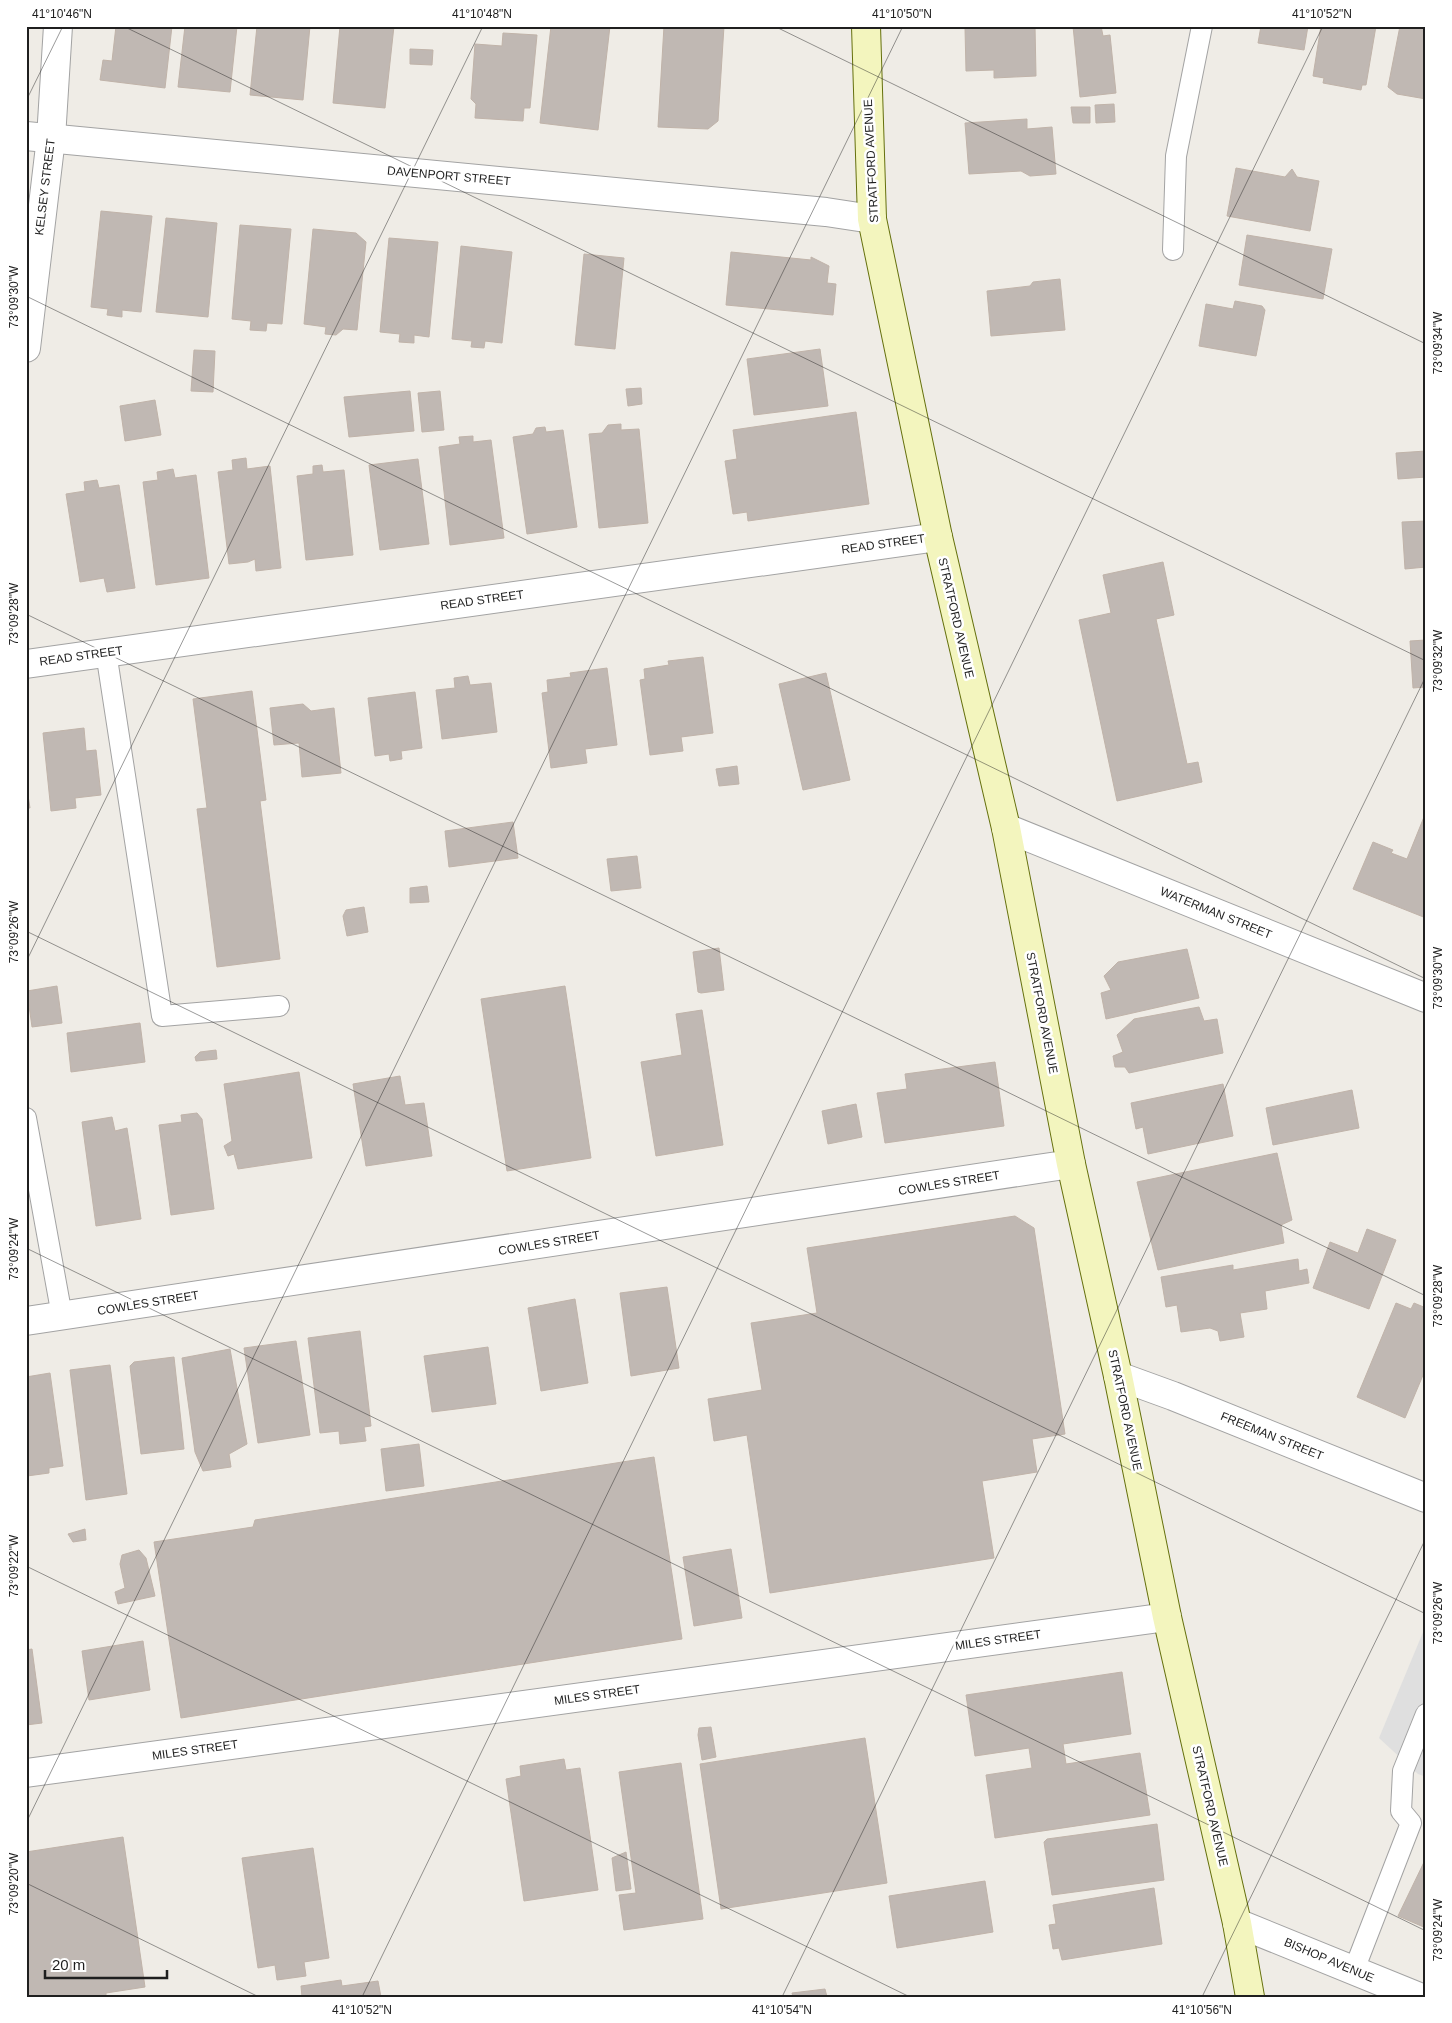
<svg xmlns="http://www.w3.org/2000/svg" width="1452" height="2023" font-family="Arial,sans-serif">
<style>
.parking{fill:#dfdfdf}
.building{fill:#c0b8b3;stroke:#c0b3a9}
.lines{fill:none;stroke-linecap:round;stroke-linejoin:round}
.lane-casing{stroke:#a3a3a3;stroke-width:22}
.street-casing{stroke:#a3a3a3;stroke-width:30}
.secondary-casing{stroke:#65700d;stroke-width:30}
.lane{stroke:#fff;stroke-width:20}
.street{stroke:#fff;stroke-width:28}
.secondary{stroke:#f3f5be;stroke-width:28}
.ticks{fill:none;stroke:#1f1f1f;stroke-width:1;stroke-opacity:0.45}
.labels{text-anchor:middle;stroke-width:5;stroke-linejoin:round;paint-order:stroke}
.street-label{font-size:12px;fill:#1f1f1f;stroke:#fff}
.neatline{fill:none;stroke:#1f1f1f;stroke-width:2}
.ticks-label{font-size:12px;text-anchor:middle;fill:#1f1f1f}
</style>
<rect width="100%" height="100%" fill="#efece6"/>
<polygon class="parking" points="1426,1625 1426,1777 1418,1774 1379,1738"/>
<g class="building">
<polygon points="116,26 172,26 165,88 100,80 103,60 112,61"/>
<polygon points="185,26 237,26 230,92 178,87"/>
<polygon points="257,26 310,26 303,100 250,95"/>
<polygon points="340,26 394,26 385,108 333,103"/>
<polygon points="551,26 610,26 598,130 540,123"/>
<polygon points="664,26 724,26 718,121 708,129 658,127"/>
<polygon points="992,26 1035,26 1036,76 994,78 994,70 966,71 965,28"/>
<polygon points="1073,26 1101,26 1103,36 1110,35 1116,93 1080,97"/>
<polygon points="1261,26 1308,26 1304,50 1258,43"/>
<polygon points="1321,26 1376,26 1366,85 1362,85 1361,90 1323,83 1324,78 1313,76"/>
<polygon points="1400,26 1426,26 1426,99 1397,94 1388,87"/>
<polygon points="503,33 537,35 530,108 524,108 523,121 475,118 476,104 471,99 475,44 502,46"/>
<polygon points="410,49 433,50 432,65 410,64"/>
<polygon points="1114,104 1115,122 1096,123 1095,105"/>
<polygon points="1071,107 1090,107 1090,123 1073,123"/>
<polygon points="1027,119 1027,129 1052,127 1056,174 1030,176 1021,171 969,174 965,123"/>
<polygon points="1236,168 1285,177 1292,169 1297,177 1319,181 1310,231 1227,216"/>
<polygon points="101,211 152,216 141,312 122,310 122,317 107,315 108,309 91,307"/>
<polygon points="166,218 217,223 208,317 156,312"/>
<polygon points="240,225 291,229 282,324 267,323 266,331 250,330 251,321 232,319"/>
<polygon points="313,229 356,233 366,242 357,330 343,329 336,335 325,334 326,327 304,324"/>
<polygon points="1247,235 1332,249 1323,299 1239,285"/>
<polygon points="389,238 438,242 429,337 414,335 414,343 399,342 400,334 380,332"/>
<polygon points="461,246 512,252 502,343 485,341 484,348 471,347 472,341 452,339"/>
<polygon points="731,252 811,260 811,257 829,266 827,283 836,284 833,315 726,305"/>
<polygon points="584,254 624,258 615,349 575,345"/>
<polygon points="1060,279 1065,330 991,336 987,291 1030,286 1033,282"/>
<polygon points="1235,301 1262,306 1265,310 1256,356 1199,346 1206,304 1233,309"/>
<polygon points="820,349 828,406 754,415 747,359"/>
<polygon points="194,350 215,351 213,392 191,391"/>
<polygon points="641,388 642,404 628,406 626,389"/>
<polygon points="410,391 414,431 349,437 344,397"/>
<polygon points="440,391 444,430 422,432 418,393"/>
<polygon points="155,400 161,435 125,441 120,406"/>
<polygon points="856,412 869,504 748,521 747,512 733,514 725,461 737,459 733,430"/>
<polygon points="621,424 621,430 639,429 648,523 599,528 589,434 602,433 608,425"/>
<polygon points="545,427 546,432 563,430 577,527 527,534 513,437 533,434 536,428"/>
<polygon points="473,436 473,442 491,440 504,538 450,545 439,447 460,444 459,437"/>
<polygon points="1426,451 1426,477 1398,479 1396,453"/>
<polygon points="246,458 247,469 270,466 281,568 256,571 255,559 248,562 229,564 218,472 233,470 232,460"/>
<polygon points="418,459 429,544 380,550 369,465"/>
<polygon points="322,465 323,472 344,470 353,555 306,560 297,476 313,474 313,466"/>
<polygon points="173,469 175,478 196,475 209,578 156,585 143,482 158,480 157,472"/>
<polygon points="97,480 99,488 119,485 135,588 107,592 104,578 80,582 66,494 85,491 84,482"/>
<polygon points="1426,521 1426,567 1405,569 1402,522"/>
<polygon points="1163,562 1174,615 1156,619 1187,764 1198,762 1202,782 1117,801 1079,620 1111,613 1103,575"/>
<polygon points="1426,640 1426,687 1413,688 1410,641"/>
<polygon points="703,657 713,733 681,737 683,751 650,755 640,680 645,679 644,669 669,665 668,661"/>
<polygon points="607,668 617,745 585,749 587,763 551,768 542,693 548,692 547,680 571,677 570,673"/>
<polygon points="826,673 850,780 803,790 779,684"/>
<polygon points="468,676 470,685 491,683 497,732 442,739 436,690 455,688 454,678"/>
<polygon points="252,691 266,800 260,801 280,959 217,967 197,809 207,808 193,699"/>
<polygon points="415,692 422,748 401,751 402,759 390,761 389,754 375,756 368,698"/>
<polygon points="303,704 311,711 334,708 341,773 302,777 299,743 274,745 270,708"/>
<polygon points="84,728 86,751 96,750 101,795 75,798 76,808 51,811 43,733"/>
<polygon points="737,766 739,784 719,786 716,769"/>
<polygon points="26,783 30,808 26,808"/>
<polygon points="1426,812 1426,918 1353,889 1373,842 1393,850 1391,853 1407,859"/>
<polygon points="513,822 518,858 449,867 445,831"/>
<polygon points="637,856 641,888 611,891 607,859"/>
<polygon points="427,886 429,902 410,903 410,888"/>
<polygon points="364,907 368,932 347,936 343,916 346,910"/>
<polygon points="719,948 724,990 701,993 698,992 693,952"/>
<polygon points="1187,949 1199,998 1106,1019 1101,993 1111,990 1104,976 1118,962"/>
<polygon points="57,986 62,1023 32,1027 27,991"/>
<polygon points="565,986 591,1158 507,1171 481,999"/>
<polygon points="1199,1007 1204,1021 1217,1019 1223,1053 1129,1073 1125,1067 1115,1067 1113,1056 1123,1052 1117,1035 1134,1019"/>
<polygon points="702,1010 723,1145 656,1156 641,1062 682,1055 676,1014"/>
<polygon points="140,1023 145,1062 71,1072 67,1033"/>
<polygon points="216,1050 217,1059 196,1061 195,1057 200,1052"/>
<polygon points="995,1062 1004,1126 885,1143 877,1093 907,1089 905,1074"/>
<polygon points="299,1072 312,1158 238,1169 234,1154 228,1156 224,1146 232,1141 224,1084"/>
<polygon points="400,1076 405,1105 424,1103 432,1156 366,1166 353,1084"/>
<polygon points="1223,1084 1233,1136 1148,1154 1143,1127 1136,1129 1131,1103"/>
<polygon points="1352,1090 1359,1128 1273,1145 1266,1108"/>
<polygon points="856,1104 862,1137 828,1144 822,1111"/>
<polygon points="197,1113 202,1119 214,1209 171,1215 159,1125 182,1122 181,1115"/>
<polygon points="112,1117 115,1131 127,1128 141,1219 96,1226 82,1122"/>
<polygon points="1277,1153 1292,1220 1281,1225 1284,1243 1158,1270 1137,1182"/>
<polygon points="1015,1216 1034,1228 1065,1434 1032,1439 1037,1472 982,1481 994,1558 770,1593 747,1435 714,1441 708,1399 762,1390 751,1323 817,1313 807,1248"/>
<polygon points="1367,1229 1396,1240 1369,1309 1313,1288 1330,1242 1358,1253"/>
<polygon points="1298,1259 1299,1271 1307,1269 1309,1283 1265,1291 1267,1309 1240,1313 1244,1337 1220,1341 1218,1331 1210,1328 1181,1332 1177,1305 1166,1307 1161,1277 1233,1265 1233,1270"/>
<polygon points="667,1287 679,1368 631,1376 620,1293"/>
<polygon points="575,1299 588,1383 541,1391 528,1308"/>
<polygon points="1396,1303 1411,1309 1414,1303 1426,1308 1423,1316 1426,1317 1426,1368 1405,1418 1357,1397"/>
<polygon points="360,1331 371,1426 364,1427 366,1441 340,1444 339,1431 320,1433 308,1338"/>
<polygon points="296,1341 310,1435 258,1443 244,1348"/>
<polygon points="488,1347 496,1404 432,1412 424,1356"/>
<polygon points="230,1349 247,1444 229,1454 231,1467 203,1471 195,1452 182,1358"/>
<polygon points="174,1357 184,1449 141,1454 130,1366 134,1362"/>
<polygon points="110,1365 127,1494 86,1500 70,1370"/>
<polygon points="50,1373 63,1466 49,1468 49,1473 27,1476 26,1377"/>
<polygon points="419,1444 424,1486 386,1491 381,1449"/>
<polygon points="654,1457 682,1639 181,1718 154,1542 253,1527 255,1520"/>
<polygon points="85,1529 86,1540 73,1542 68,1534"/>
<polygon points="731,1549 742,1618 694,1626 683,1557"/>
<polygon points="139,1550 146,1558 155,1596 118,1604 115,1592 125,1588 120,1564 122,1555"/>
<polygon points="143,1641 150,1690 89,1700 82,1651"/>
<polygon points="32,1649 42,1723 26,1725 26,1650"/>
<polygon points="1122,1672 1131,1734 1063,1744 1066,1764 1140,1753 1150,1815 995,1838 986,1775 1032,1768 1029,1748 975,1756 966,1695"/>
<polygon points="711,1727 716,1757 702,1760 698,1735 699,1728"/>
<polygon points="865,1738 887,1883 721,1909 700,1764"/>
<polygon points="564,1759 566,1770 580,1768 598,1890 524,1901 506,1779 521,1776 520,1766"/>
<polygon points="681,1763 703,1919 624,1930 619,1895 636,1893 619,1772"/>
<polygon points="1157,1824 1164,1880 1052,1895 1044,1842 1047,1839"/>
<polygon points="123,1837 145,1987 106,1993 106,1997 26,1997 26,1852"/>
<polygon points="313,1848 329,1958 304,1962 306,1976 277,1980 275,1965 258,1968 242,1858"/>
<polygon points="626,1852 631,1889 616,1891 612,1858"/>
<polygon points="1426,1858 1426,1928 1398,1916"/>
<polygon points="985,1881 993,1932 897,1948 889,1896"/>
<polygon points="1154,1888 1162,1944 1062,1960 1059,1948 1053,1949 1049,1925 1056,1924 1053,1905"/>
<polygon points="341,1980 342,1986 378,1981 381,1997 302,1997 301,1986"/>
<polygon points="825,1989 827,1997 793,1997 792,1993"/>
</g>
<g class="lines">
<defs>
<g id="lane">
<polyline points="1173,250 1176,156 1202,26"/>
<polyline points="106,652 162,1016 279,1006"/>
<polyline points="26,1118 62,1316"/>
<polyline points="1354,1970 1411,1823 1401,1811 1403,1771 1426,1714"/>
</g>
<g id="street">
<polyline points="26,136 826,212 872,219"/>
<polyline points="26,348 51,138 58,26"/>
<polyline points="26,664 938,537"/>
<polyline points="1006,828 1426,998"/>
<polyline points="26,1321 1071,1164"/>
<polyline points="1118,1376 1173,1396 1426,1498"/>
<polyline points="26,1773 1167,1617"/>
<polyline points="1237,1923 1419,1997"/>
</g>
<polyline id="secondary" points="866,26 872,219 938,537 1006,828 1071,1164 1118,1376 1167,1617 1237,1923 1250,1997"/>
</defs>
<use href="#lane" class="lane-casing"/>
<use href="#street" class="street-casing"/>
<use href="#secondary" class="secondary-casing"/>
<use href="#lane" class="lane"/>
<use href="#street" class="street"/>
<use href="#secondary" class="secondary"/>
</g>
<path class="ticks" d="M123 26 1426 661M774 26 1426 344M1425 26 1426 27M26 101 63 26M26 296 1426 979M26 614 1426 1296M26 931 1426 1614M26 962 483 26M26 1248 1426 1931M26 1566 910 1997M26 1823 903 26M26 1883 259 1997M362 1997 1323 26M782 1997 1426 676M1202 1997 1426 1538"/>
<g class="labels">
<g class="street-label">
<text transform="translate(871 161) rotate(-93)" y="4">STRATFORD AVENUE</text>
<text transform="translate(449 176) rotate(5)" y="4">DAVENPORT STREET</text>
<text transform="translate(45 187) rotate(-83)" y="4">KELSEY STREET</text>
<text transform="translate(883 544) rotate(-8)" y="4">READ STREET</text>
<text transform="translate(482 600) rotate(-8)" y="4">READ STREET</text>
<text transform="translate(956 618) rotate(77)" y="4">STRATFORD AVENUE</text>
<text transform="translate(81 656) rotate(-8)" y="4">READ STREET</text>
<text transform="translate(1216 913) rotate(22)" y="4">WATERMAN STREET</text>
<text transform="translate(1042 1013) rotate(79)" y="4">STRATFORD AVENUE</text>
<text transform="translate(949 1183) rotate(-9)" y="4">COWLES STREET</text>
<text transform="translate(549 1243) rotate(-9)" y="4">COWLES STREET</text>
<text transform="translate(148 1303) rotate(-9)" y="4">COWLES STREET</text>
<text transform="translate(1125 1410) rotate(78)" y="4">STRATFORD AVENUE</text>
<text transform="translate(1272 1436) rotate(22)" y="4">FREEMAN STREET</text>
<text transform="translate(998 1640) rotate(-8)" y="4">MILES STREET</text>
<text transform="translate(597 1695) rotate(-8)" y="4">MILES STREET</text>
<text transform="translate(195 1750) rotate(-8)" y="4">MILES STREET</text>
<text transform="translate(1210 1806) rotate(77)" y="4">STRATFORD AVENUE</text>
<text transform="translate(1329 1960) rotate(23)" y="4">BISHOP AVENUE</text>
</g>
</g>
<rect width="1452" height="2023" fill="none" stroke="#ffffff" stroke-width="55"/>
<path d="M45 1970v8h122v-8" fill="none" stroke="#1f1f1f" stroke-width="2.5"/>
<text x="52" y="1970" font-size="15" fill="#1f1f1f" stroke="#ffffff" stroke-width="4" paint-order="stroke">20 m</text>
<rect x="28" y="28" width="1396" height="1968" class="neatline"/>
<g class="ticks-label">
<text x="62" y="18">41°10'46"N</text>
<text x="482" y="18">41°10'48"N</text>
<text x="902" y="18">41°10'50"N</text>
<text x="1322" y="18">41°10'52"N</text>
<text transform="translate(14 297) rotate(-90)" y="4">73°09'30"W</text>
<text transform="translate(1438 343) rotate(-90)" y="4">73°09'34"W</text>
<text transform="translate(14 614) rotate(-90)" y="4">73°09'28"W</text>
<text transform="translate(1438 661) rotate(-90)" y="4">73°09'32"W</text>
<text transform="translate(14 932) rotate(-90)" y="4">73°09'26"W</text>
<text transform="translate(1438 978) rotate(-90)" y="4">73°09'30"W</text>
<text transform="translate(14 1249) rotate(-90)" y="4">73°09'24"W</text>
<text transform="translate(1438 1296) rotate(-90)" y="4">73°09'28"W</text>
<text transform="translate(14 1566) rotate(-90)" y="4">73°09'22"W</text>
<text transform="translate(1438 1613) rotate(-90)" y="4">73°09'26"W</text>
<text transform="translate(14 1884) rotate(-90)" y="4">73°09'20"W</text>
<text transform="translate(1438 1930) rotate(-90)" y="4">73°09'24"W</text>
<text x="362" y="2014">41°10'52"N</text>
<text x="782" y="2014">41°10'54"N</text>
<text x="1202" y="2014">41°10'56"N</text>
</g>
</svg>
